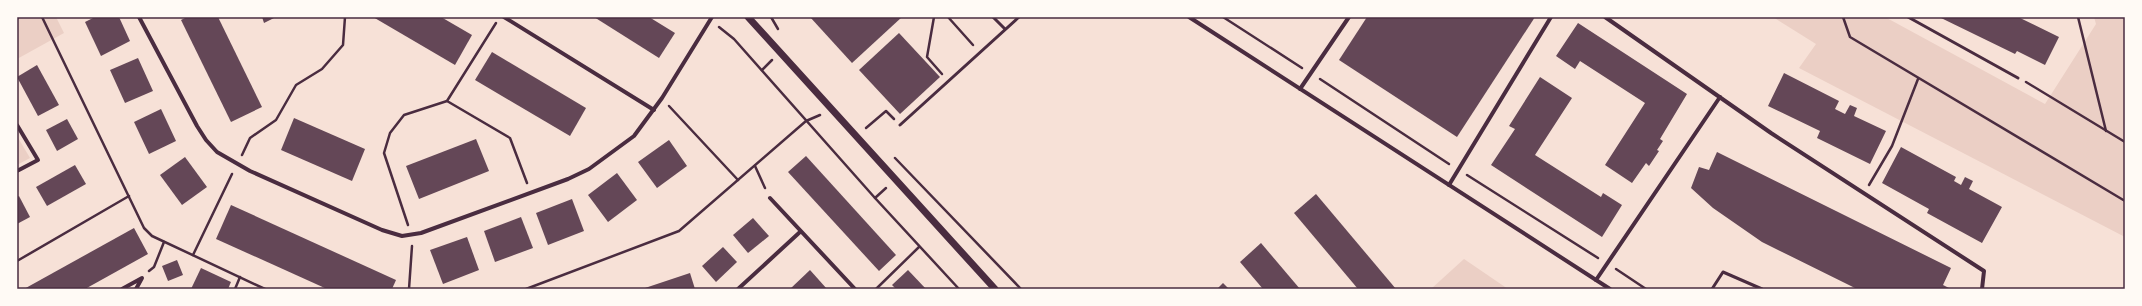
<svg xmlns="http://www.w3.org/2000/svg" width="2142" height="306" font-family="Commissioner,sans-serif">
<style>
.green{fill:#ebcfc5}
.building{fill:#644757}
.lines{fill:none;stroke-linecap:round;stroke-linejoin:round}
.path{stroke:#4a2c40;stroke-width:2.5}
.service{stroke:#4a2c40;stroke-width:3}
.minor{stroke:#4a2c40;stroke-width:4}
.tertiary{stroke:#4a2c40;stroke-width:7}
.neatline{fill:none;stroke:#4a2c40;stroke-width:1.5}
</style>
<rect width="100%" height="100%" fill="#f7e1d7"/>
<g class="green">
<polygon points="17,17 56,17 64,33 17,59"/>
<polygon points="1773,17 1885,17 2045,104 2096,24 2094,17 2125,17 2125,237 1799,68 1816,44"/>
<polygon points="17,136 30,158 17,165"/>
<polygon points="1464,259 1508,289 1431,289"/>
</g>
<g class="building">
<polygon points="95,17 119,17 130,41 101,56 85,22"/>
<polygon points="187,17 218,17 262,107 231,122 181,20"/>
<polygon points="262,17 276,17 264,23"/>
<polygon points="373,17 441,17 472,35 455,65"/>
<polygon points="594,17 649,17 675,33 659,58"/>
<polygon points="810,17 902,17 852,63"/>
<polygon points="1367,17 1535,17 1457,137 1339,60"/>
<polygon points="1939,17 2018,17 2059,37 2045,65 2017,51 2015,54"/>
<polygon points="1578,23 1687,94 1660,139 1663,141 1657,150 1659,151 1649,166 1646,163 1632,183 1605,165 1645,103 1580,61 1575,69 1556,56"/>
<polygon points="899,33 940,77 900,114 859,70"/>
<polygon points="492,52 586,108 570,136 475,80"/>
<polygon points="138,58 153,91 125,103 110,70"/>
<polygon points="37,65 59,105 38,116 17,77"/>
<polygon points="1784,73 1839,101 1835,109 1845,114 1850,105 1857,108 1854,116 1886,131 1870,164 1817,138 1820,131 1768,106"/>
<polygon points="1540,77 1572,98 1535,155 1601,197 1603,193 1622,205 1602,237 1491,165 1515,129 1509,126"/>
<polygon points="161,109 176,141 149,154 134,122"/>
<polygon points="294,118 365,149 352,181 281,150"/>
<polygon points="67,119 78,139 57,151 46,130"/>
<polygon points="476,139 489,171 419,199 406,166"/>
<polygon points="669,140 687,166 657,188 638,162"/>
<polygon points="1901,147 1956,177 1954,181 1961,185 1965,177 1973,181 1969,189 2002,207 1982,243 1927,213 1929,209 1882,183"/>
<polygon points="1717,152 1951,268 1943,285 1951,289 1857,289 1762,242 1713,208 1691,188 1699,167 1709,170"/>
<polygon points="806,156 896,255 879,271 788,172"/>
<polygon points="185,157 207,187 182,205 160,175"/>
<polygon points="75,165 86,184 47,206 36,187"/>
<polygon points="617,173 637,200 608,222 588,195"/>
<polygon points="1316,194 1396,289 1358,289 1294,213"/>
<polygon points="19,196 30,217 17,224 17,197"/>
<polygon points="572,199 584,231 548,245 536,213"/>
<polygon points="231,205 396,280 392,289 327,289 216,239"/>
<polygon points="521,217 533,248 495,262 484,231"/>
<polygon points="753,218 769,236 748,253 733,235"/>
<polygon points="134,228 148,254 85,289 24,289"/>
<polygon points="467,237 479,270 443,284 430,250"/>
<polygon points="1261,243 1300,289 1263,289 1240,262"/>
<polygon points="723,247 737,262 716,282 702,266"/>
<polygon points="177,260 183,275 168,281 162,266"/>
<polygon points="201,268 231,282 228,289 191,289"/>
<polygon points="810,270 827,289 790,289"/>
<polygon points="908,270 926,289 896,289 892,285"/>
<polygon points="690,273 695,289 642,289"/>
<polygon points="1223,283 1229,289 1217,289"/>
</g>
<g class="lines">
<g class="path">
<polyline points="42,17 144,228 152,236 265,289"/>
<polyline points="771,17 778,29"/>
<polyline points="934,17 927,57 942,74"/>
<polyline points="948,17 973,45"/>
<polyline points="1223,17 1302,68"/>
<polyline points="1843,17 1850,37 2125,201"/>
<polyline points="2078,17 2106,131"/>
<polyline points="17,19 18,17"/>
<polyline points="719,27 734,39 875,198 959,289"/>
<polyline points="762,70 772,60"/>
<polyline points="1320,79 1449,164"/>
<polyline points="2026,82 2125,142"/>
<polyline points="447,101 510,138 527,183"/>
<polyline points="669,106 738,180"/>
<polyline points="866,128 886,111 894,119"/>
<polyline points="242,155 250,138 276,120 296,85 322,69 343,45 345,17"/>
<polyline points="895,158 1021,289"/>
<polyline points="755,166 765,188"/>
<polyline points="1467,175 1598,258"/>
<polyline points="1869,185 1892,146 1918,79"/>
<polyline points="875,198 886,188"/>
<polyline points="408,225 384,153 390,133 404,115 447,101 496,23"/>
<polyline points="193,255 232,174"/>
<polyline points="17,261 129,196"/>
<polyline points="1616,269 1646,289"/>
<polyline points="149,271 154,267 164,242"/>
<polyline points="235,289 240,277"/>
<polyline points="409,289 412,246"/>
<polyline points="526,289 679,231 806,121 820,115"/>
<polyline points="876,289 919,247"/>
</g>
<g class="service">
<polyline points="993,17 1005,29"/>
<polyline points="1908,17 2018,78"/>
<polyline points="900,125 1019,17"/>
<polyline points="1712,289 1723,272 1762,289"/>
</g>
<g class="minor">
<polyline points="139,17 197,126 206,140 217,152 250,171 382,230 402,236 421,233 568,179 589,169 634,136 662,98 712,17"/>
<polyline points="504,17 654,110"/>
<polyline points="1189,17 1610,289"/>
<polyline points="1605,17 1771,133 1984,271 1982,289"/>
<polyline points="1300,89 1349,17"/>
<polyline points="17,125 38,160 17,171"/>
<polyline points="1449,185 1551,17"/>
<polyline points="770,198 855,289"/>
<polyline points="1596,280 1720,97"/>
<polyline points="122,289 142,278 136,289"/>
<polyline points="738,289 800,232"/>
</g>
<polyline class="tertiary" points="748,17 995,289"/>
</g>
<rect width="2142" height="306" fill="none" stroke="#fffaf5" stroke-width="36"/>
<rect x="18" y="18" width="2106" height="270" class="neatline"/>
</svg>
